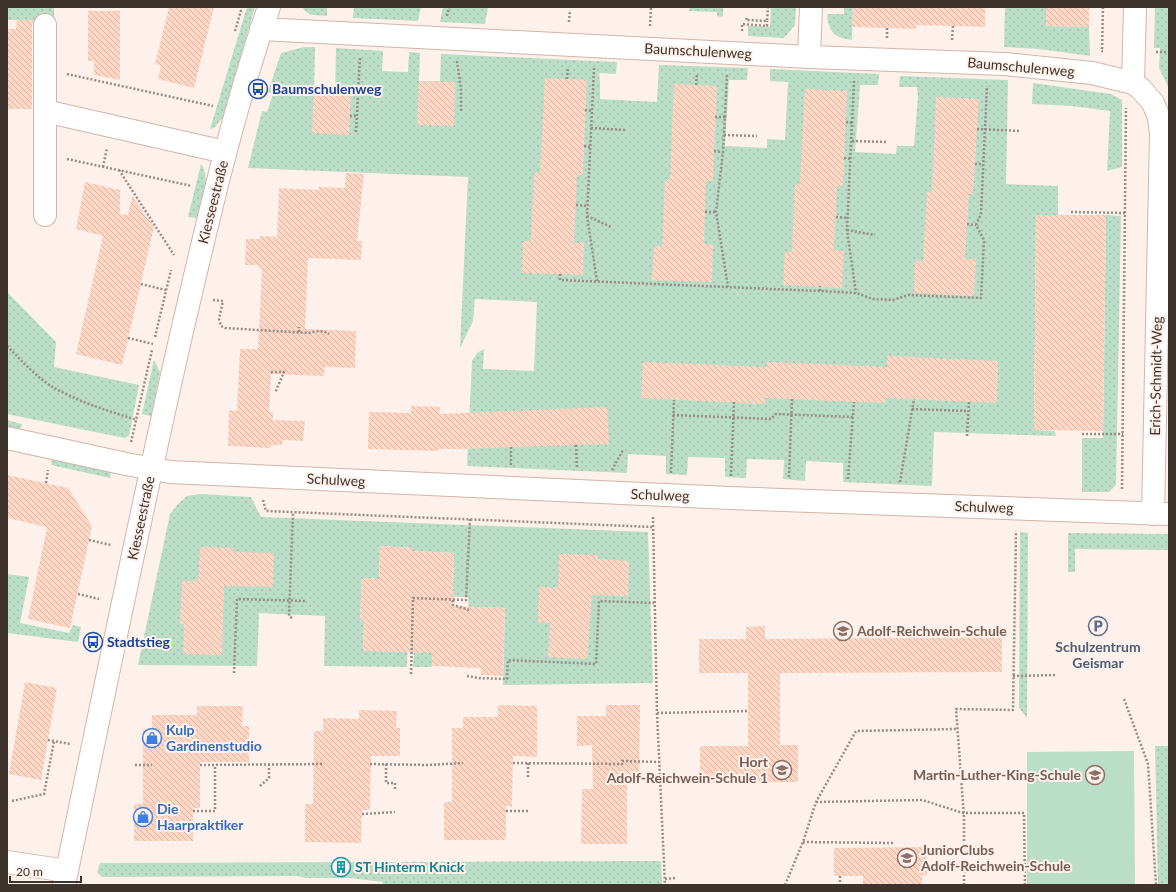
<svg xmlns="http://www.w3.org/2000/svg" width="1176" height="892" font-family="Lato,sans-serif">
<style>
.grass{fill:url(#grass-dots)}
.pitch{fill:#badec7}
.building{fill:url(#building-back-hatch)}
.lines{fill:none;stroke-linecap:round;stroke-linejoin:round}
.minor-casing{stroke:#d2b5a8;stroke-width:24}
.path{stroke:#988c87;stroke-width:2.5;stroke-dasharray:2 2;stroke-linecap:butt}
.minor{stroke:#fff;stroke-width:22}
.labels{text-anchor:middle;stroke-width:4;stroke-linejoin:round;paint-order:stroke}
.street-label{font-size:14px;fill:#3d322c;stroke:#fef1ec}
.transit-label{font-size:14px;font-weight:bold;fill:#164399;stroke:#fef1ec;text-anchor:start}
.education-label{font-size:14px;font-weight:bold;fill:#785e54;stroke:#fef1ec;text-anchor:start}
.service-label{font-size:14px;font-weight:bold;fill:#4e5e75;stroke:#fef1ec}
.shop-label{font-size:14px;font-weight:bold;fill:#366cbe;stroke:#fef1ec;text-anchor:start}
.culture-label{font-size:14px;font-weight:bold;fill:#0d838f;stroke:#fef1ec;text-anchor:start}
</style>
<defs>
<pattern id="grass-dots" width="8" height="8" patternUnits="userSpaceOnUse"><rect width="8" height="8" fill="#badec7"/><path d="M2 2h.1M6 6h.1" fill="none" stroke="#a1bfab" stroke-width="1.8" stroke-linecap="round"/></pattern>
<pattern id="building-back-hatch" width="6" height="6" patternUnits="userSpaceOnUse"><rect width="6" height="6" fill="#fdd6c4"/><path d="M-1 5l2 2M0 0l6 6M5-1l2 2" fill="none" stroke="#dab8a9"/></pattern>
</defs>
<rect width="100%" height="100%" fill="#fef1ec"/>
<g class="grass">
<rect x="7" y="7" width="47" height="13"/>
<polygon points="247,7 255,7 223,117 215,127 210,129"/>
<path d="M302 7H327V16C315 15 309 17 302 7Z"/>
<polygon points="354,7 421,7 418,21 353,18"/>
<polygon points="443,7 488,7 485,24 440,22"/>
<polygon points="690,7 723,7 723,17 717,16 717,12 689,11"/>
<polygon points="771,7 796,7 795,25 784,38 748,36 748,26 770,27"/>
<path d="M844 7H853L852 40C835 38 828 32 827 14H844Z"/>
<polygon points="1005,7 1046,7 1046,26 1089,27 1090,56 1039,49 1004,47"/>
<polygon points="1155,7 1169,7 1169,89 1159,68 1160,48 1154,48"/>
<polygon points="304,47 315,47 314,90 335,90 336,48 383,51 382,71 408,72 409,52 420,53 419,81 440,81 441,54 617,62 616,74 599,73 600,81 600,99 657,102 659,65 748,68 747,80 729,80 725,146 767,148 767,139 785,140 788,82 770,81 770,69 879,74 878,85 860,85 855,152 896,154 897,146 914,146 918,96 917,87 899,87 900,76 1008,80 1006,184 1058,186 1058,215 1036,215 1034,420 1034,430 1055,431 1056,436 934,432 932,486 843,482 843,463 806,461 805,481 783,479 784,460 747,459 746,478 725,477 725,458 688,457 687,475 666,474 666,456 628,454 627,473 467,466 472,361 477,353 484,349 483,369 534,371 537,302 475,299 473,321 460,348 468,177 248,168 262,111 267,112 273,94 268,92 281,53"/>
<polygon points="1033,83 1111,94 1122,100 1122,167 1107,171 1110,111 1072,106 1032,104"/>
<path d="M201 164C212 179 201 202 197 218L188 217Z"/>
<polygon points="1106,215 1121,216 1116,485 1109,492 1082,492 1082,438 1103,438"/>
<polygon points="7,292 56,342 54,367 139,385 129,436 124,438 7,414"/>
<polygon points="154,360 160,372 151,416 142,414"/>
<polygon points="7,420 22,424 20,431 7,428"/>
<polygon points="52,459 111,472 110,478 51,465"/>
<polygon points="201,494 251,497 261,517 648,532 653,683 503,685 505,608 469,607 468,597 425,596 453,587 454,553 413,551 413,548 380,546 379,579 362,578 360,621 364,621 363,650 408,636 407,667 324,666 325,616 259,613 257,666 138,665 170,514 178,504 187,496"/>
<polygon points="1020,532 1028,533 1027,718 1019,708"/>
<polygon points="1068,533 1169,534 1169,550 1075,549 1075,572 1068,572"/>
<polygon points="7,574 29,577 20,623 69,633 73,625 81,627 78,642 7,633"/>
<polygon points="416,605 434,606 432,667 413,667"/>
<polygon points="1155,746 1169,746 1169,885 1158,885"/>
<polygon points="661,861 662,885 382,885 383,882 350,878 306,878 297,876 102,877 97,872 100,863"/>
</g>
<polygon class="pitch" points="1134,751 1135,885 1027,885 1027,752"/>
<g class="building">
<polygon points="169,7 214,7 194,88 158,79 161,66 155,64"/>
<polygon points="853,7 985,7 985,27 916,25 916,29 852,27"/>
<polygon points="1046,7 1089,7 1089,27 1046,26"/>
<polygon points="88,11 120,11 120,80 94,75 94,61 88,61"/>
<polygon points="17,20 34,20 32,25 32,109 7,109 7,29 16,29"/>
<polygon points="545,78 587,80 583,175 577,175 574,243 584,243 583,275 522,273 523,241 531,241 534,173 540,173"/>
<polygon points="419,81 455,82 454,126 417,125"/>
<polygon points="674,84 717,86 713,181 706,181 704,244 713,245 712,282 652,280 654,246 662,246 665,180 670,180"/>
<polygon points="805,89 847,91 843,186 837,186 834,250 844,251 842,288 783,285 785,252 792,252 795,184 800,184"/>
<polygon points="314,90 351,91 349,135 312,133"/>
<polygon points="936,97 979,99 973,194 969,194 965,259 976,259 974,296 914,293 915,261 923,261 927,192 932,192"/>
<polygon points="346,173 364,174 357,241 362,241 361,260 308,258 305,329 356,331 355,368 325,367 324,376 271,374 269,412 273,412 273,420 305,421 303,441 283,440 282,445 271,445 271,448 228,446 229,410 237,411 240,349 258,349 262,269 259,268 259,265 245,265 246,239 260,239 260,236 277,237 279,188 319,190 319,187 345,188"/>
<polygon points="85,182 120,190 120,214 128,215 132,196 154,227 122,365 76,354 103,236 76,229"/>
<polygon points="1036,215 1106,215 1103,431 1034,430"/>
<polygon points="887,356 998,361 997,403 886,398 885,403 765,398 765,404 641,398 643,362 766,367 767,362 887,367"/>
<polygon points="411,406 440,407 439,414 607,407 609,444 458,449 438,449 438,451 368,449 369,412 411,413"/>
<polygon points="7,475 68,488 92,526 70,628 28,619 47,527 7,518"/>
<polygon points="380,546 413,548 413,551 454,553 453,606 505,608 503,676 481,675 481,668 432,666 432,653 363,651 364,621 360,621 362,578 379,579"/>
<polygon points="200,547 233,548 233,552 274,553 273,587 224,586 222,655 183,654 184,624 180,624 182,581 198,581"/>
<polygon points="559,554 598,555 598,559 629,561 628,596 592,595 587,659 548,657 550,623 538,622 539,587 558,588"/>
<polygon points="765,626 765,639 1002,637 1002,672 780,673 780,745 798,745 798,782 700,783 700,746 748,746 748,673 699,673 699,639 746,639 746,627"/>
<polygon points="25,682 57,688 41,780 9,774"/>
<polygon points="498,705 537,706 537,757 513,756 512,807 506,806 506,840 444,840 444,802 452,802 452,728 463,728 463,717 498,717"/>
<polygon points="606,705 640,705 639,784 627,784 627,844 581,844 582,789 593,789 592,745 577,746 577,716 606,716"/>
<polygon points="197,706 243,706 242,726 249,726 249,762 200,762 200,808 193,808 193,841 134,841 134,804 143,804 143,729 152,729 152,715 197,715"/>
<polygon points="359,710 397,711 396,728 400,728 400,756 371,756 370,810 362,810 361,843 305,842 305,804 313,804 314,731 323,731 323,718 359,719"/>
<polygon points="927,847 927,876 922,875 922,885 863,885 863,876 834,876 834,848"/>
</g>
<g class="lines">
<defs>
<g id="minor">
<polyline points="261,29 809,57 1005,64 1092,73 1133,83 1141,89 1153,103 1159,117 1161,134 1153,514"/>
<polyline points="809,57 811,7"/>
<polyline points="1133,83 1135,7"/>
<polyline points="45,111 225,152"/>
<polyline points="45,215 45,25"/>
<polyline points="7,438 126,464 170,472 730,498 1169,514"/>
<polyline points="7,862 67,871"/>
<path d="M64 885C101 708 137 530 177 353 204 237 230 120 269 7"/>
</g>
</defs>
<use href="#minor" class="minor-casing"/>
<g class="path">
<polyline points="1103,7 1102,51 1103,51"/>
<polyline points="447,16 449,7"/>
<polyline points="747,18 746,20 767,21 768,7"/>
<polyline points="569,22 570,10"/>
<polyline points="650,26 651,7"/>
<polyline points="235,31 242,7"/>
<polyline points="742,31 742,24 767,26 767,21"/>
<polyline points="887,38 887,28"/>
<polyline points="952,40 953,26"/>
<polyline points="1156,52 1169,52"/>
<polyline points="457,61 461,89 461,112"/>
<polyline points="594,68 587,216 597,281"/>
<polyline points="67,74 213,106"/>
<polyline points="727,75 723,152 716,212 728,287"/>
<polyline points="567,79 568,67"/>
<polyline points="854,81 847,230 856,293"/>
<polyline points="696,85 697,73"/>
<polyline points="585,110 592,111"/>
<polyline points="350,116 357,116"/>
<polyline points="715,117 725,117"/>
<polyline points="846,122 852,123"/>
<polyline points="591,128 626,130"/>
<polyline points="977,129 1021,131"/>
<polyline points="356,132 360,57"/>
<polyline points="724,135 757,136"/>
<polyline points="852,141 886,142"/>
<polyline points="584,146 590,147"/>
<polyline points="714,151 723,152"/>
<polyline points="844,158 851,159"/>
<polyline points="67,159 192,186"/>
<polyline points="975,164 983,164"/>
<polyline points="103,167 107,148"/>
<polyline points="119,170 174,255"/>
<polyline points="576,205 588,206"/>
<polyline points="705,212 716,212"/>
<polyline points="1071,212 1125,213"/>
<polyline points="587,216 611,227"/>
<polyline points="836,217 848,218"/>
<polyline points="967,224 976,225"/>
<polyline points="976,225 981,214 987,86"/>
<polyline points="847,230 875,235"/>
<polyline points="560,274 560,280 820,291 856,293 873,299 893,300 908,295 981,298 984,240 976,225"/>
<polyline points="141,284 166,290"/>
<polyline points="820,291 820,286"/>
<path d="M213 300 223 301 219 319 221 326 225 328 309 333C316 331 323 330 329 334"/>
<polyline points="299,332 299,327"/>
<polyline points="155,337 171,270"/>
<polyline points="128,338 153,344"/>
<path d="M7 346C21 360 34 375 51 386 76 401 108 411 137 420"/>
<polyline points="271,372 284,372 275,393"/>
<polyline points="912,409 968,411"/>
<polyline points="673,415 771,419 776,414 853,417"/>
<polyline points="1082,434 1123,434"/>
<polyline points="967,436 969,402"/>
<polyline points="131,442 152,350"/>
<polyline points="576,445 577,469"/>
<polyline points="511,447 511,466"/>
<polyline points="612,470 623,450"/>
<polyline points="671,473 674,400"/>
<polyline points="731,476 734,402"/>
<polyline points="789,477 792,399"/>
<polyline points="848,479 854,402"/>
<polyline points="900,482 914,399"/>
<polyline points="46,483 48,470"/>
<polyline points="1122,489 1126,108"/>
<polyline points="263,500 266,511 653,527"/>
<polyline points="653,517 657,713 665,885"/>
<polyline points="89,540 111,545"/>
<polyline points="78,594 99,599"/>
<polyline points="453,600 453,605 469,610"/>
<polyline points="292,618 289,616 293,512"/>
<polyline points="234,673 237,599 307,601"/>
<polyline points="411,674 413,598 466,600 470,519"/>
<polyline points="467,676 479,678 507,679 508,660 596,664 599,601 654,603"/>
<polyline points="1013,676 1056,675"/>
<polyline points="1124,699 1148,764 1156,885"/>
<polyline points="657,713 748,711"/>
<polyline points="48,740 70,744"/>
<polyline points="513,763 622,764 622,761 659,762"/>
<polyline points="528,763 528,777"/>
<polyline points="370,764 428,765 463,763"/>
<polyline points="386,764 386,783 395,783 395,789"/>
<polyline points="135,765 152,765"/>
<polyline points="200,765 323,764"/>
<polyline points="260,786 269,778 269,765"/>
<polyline points="12,801 44,794 54,741"/>
<polyline points="816,802 922,800 963,813 1024,813 1025,885"/>
<polyline points="193,811 215,811 215,765"/>
<polyline points="506,811 528,811"/>
<polyline points="362,814 395,812"/>
<polyline points="803,842 893,843"/>
<polyline points="840,876 840,885"/>
<polyline points="665,879 675,878"/>
<polyline points="785,885 803,842 816,802 856,731 957,729"/>
<polyline points="964,885 964,817 956,709 1013,710 1016,531"/>
</g>
<use href="#minor" class="minor"/>
</g>
<defs>
<symbol id="bus-ring" viewBox="-11 -11 22 22"><circle r="9.5" fill="#fef1ec" stroke="#1a4fb4" stroke-width="1.5"/><path d="M-5-6H5V4H4V6H2V4H-2V6H-4V4H-5ZM-3.5-4V0h7V-4ZM-3.5 1.2v1.5H-2V1.2ZM2 1.2v1.5H3.5V1.2Z" fill="#1a4fb4"/></symbol>
<symbol id="parking-ring" viewBox="-11 -11 22 22"><circle r="9.5" fill="#fef1ec" stroke="#5c6f8a" stroke-width="1.5"/><path d="M-3.5-5.5H1a3.5 3.5 0 0 1 0 7H-1V5.5H-3.5ZM-1-3.4V-.6H.8a1.4 1.4 0 0 0 0-2.8Z" fill="#5c6f8a"/></symbol>
<symbol id="school-ring" viewBox="-11 -11 22 22"><circle r="9.5" fill="#fef1ec" stroke="#8d6e63" stroke-width="1.5"/><path d="M0-5L7-2L0 1L-7-2ZM-4 1L0 2.5L4 1V4Q0 6-4 4Z" fill="#8d6e63"/></symbol>
<symbol id="shop-ring" viewBox="-11 -11 22 22"><circle r="9.5" fill="#fef1ec" stroke="#3f7fe0" stroke-width="1.5"/><path d="M-5-2.5h2.3a2.7 3.5 0 0 1 5.4 0H5L5.5 6h-11ZM-1.5-2.5h3a1.5 2.3 0 0 0-3 0Z" fill="#3f7fe0"/></symbol>
<symbol id="building-ring" viewBox="-11 -11 22 22"><circle r="9.5" fill="#fef1ec" stroke="#0f9aa8" stroke-width="1.5"/><path d="M-4-6H4V6H1V3H-1V6H-4ZM-2.5-4.3h1.7v1.8h-1.7ZM.8-4.3h1.7v1.8H.8ZM-2.5-1h1.7V.8h-1.7ZM.8-1h1.7V.8H.8Z" fill="#0f9aa8"/></symbol>
</defs>
<g fill-rule="evenodd">
<use href="#bus-ring" x="247" y="78" width="22" height="22"/>
<use href="#parking-ring" x="1087" y="615" width="22" height="22"/>
<use href="#school-ring" x="832" y="620" width="22" height="22"/>
<use href="#bus-ring" x="82" y="631" width="22" height="22"/>
<use href="#shop-ring" x="141" y="727" width="22" height="22"/>
<use href="#school-ring" x="771" y="759" width="22" height="22"/>
<use href="#school-ring" x="1084" y="764" width="22" height="22"/>
<use href="#shop-ring" x="132" y="806" width="22" height="22"/>
<use href="#school-ring" x="896" y="847" width="22" height="22"/>
<use href="#building-ring" x="330" y="856" width="22" height="22"/>
</g>
<g class="labels">
<g class="street-label">
<text transform="translate(698 51) rotate(3)" y="5">Baumschulenweg</text>
<text transform="translate(1021 67) rotate(5)" y="5">Baumschulenweg</text>
<text transform="translate(213 202) rotate(-76)" y="5">Kiesseestraße</text>
<text transform="translate(1156 376) rotate(-89)" y="5">Erich-Schmidt-Weg</text>
<text transform="translate(336 480) rotate(3)" y="5">Schulweg</text>
<text transform="translate(660 495) rotate(2)" y="5">Schulweg</text>
<text transform="translate(984 507) rotate(2)" y="5">Schulweg</text>
<text transform="translate(141 518) rotate(-78)" y="5">Kiesseestraße</text>
</g>
<g class="transit-label">
<text x="272" y="94">Baumschulenweg</text>
<text x="107" y="647">Stadtstieg</text>
</g>
<g class="education-label">
<text x="857" y="636">Adolf-Reichwein-Schule</text>
<text x="768" y="767" text-anchor="end">Hort<tspan x="768" dy="16">Adolf-Reichwein-Schule 1</tspan></text>
<text x="1081" y="780" text-anchor="end">Martin-Luther-King-Schule</text>
<text x="921" y="855">JuniorClubs<tspan x="921" dy="16">Adolf-Reichwein-Schule</tspan></text>
</g>
<g class="service-label">
<text x="1098" y="652">Schulzentrum<tspan x="1098" dy="16">Geismar</tspan></text>
</g>
<g class="shop-label">
<text x="166" y="735">Kulp<tspan x="166" dy="16">Gardinenstudio</tspan></text>
<text x="157" y="814">Die<tspan x="157" dy="16">Haarpraktiker</tspan></text>
</g>
<g class="culture-label">
<text x="355" y="872">ST Hinterm Knick</text>
</g>
</g>
<rect width="1176" height="892" fill="none" stroke="#3d322c" stroke-width="16"/>
<path d="M10 876v6h71v-6" fill="none" stroke="#3d322c" stroke-width="2"/>
<text x="16" y="876" font-size="12" fill="#3d322c" stroke="#fef1ec" stroke-width="3" paint-order="stroke">20 m</text>
</svg>
